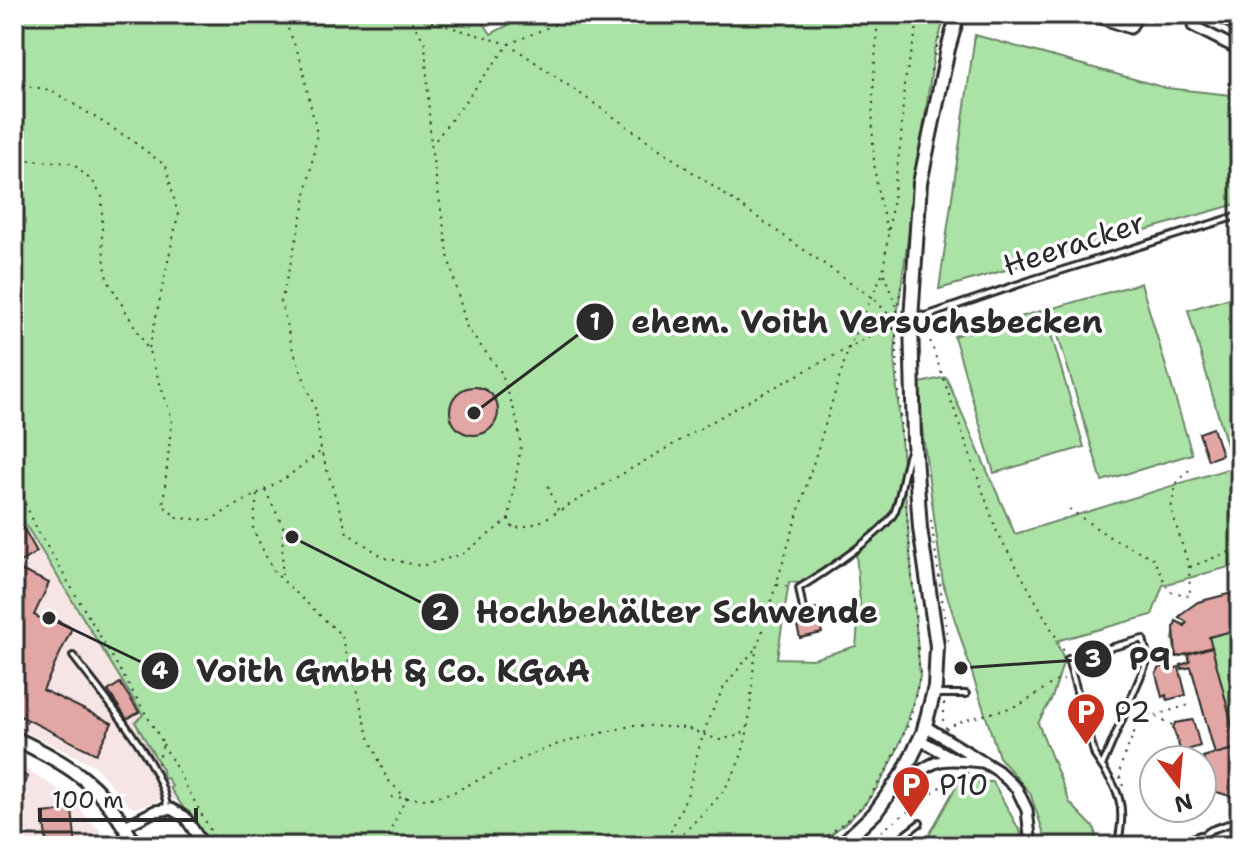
<svg xmlns="http://www.w3.org/2000/svg" width="1254" height="860" font-family="'Shantell Sans',sans-serif">
<style>
.built{fill:#f6e5e4}
.green{fill:#abe2a5;stroke:#6b8668;stroke-width:2;fill-rule:evenodd}
.building{fill:#e2a7a4;stroke:#2b2b2b;stroke-width:2}
.lines{fill:none;stroke-linecap:round;stroke-linejoin:round}
.lane-casing{stroke:#2b2b2b;stroke-width:10}
.street-casing{stroke:#2b2b2b;stroke-width:15}
.secondary-casing{stroke:#2b2b2b;stroke-width:18}
.path{stroke:#2b2b2b;stroke-width:2;stroke-dasharray:2 6;stroke-linecap:butt}
.lane{stroke:#fff;stroke-width:4}
.street{stroke:#fff;stroke-width:9}
.secondary{stroke:#fff;stroke-width:12}
.labels{text-anchor:middle;stroke-width:7;stroke-linejoin:round;paint-order:stroke}
.street-label{font-size:30px;fill:#2b2b2b;stroke:#fff}
.poi-label{font-size:30px;fill:#2b2b2b;stroke:#fff;text-anchor:start}
.leader{fill:none;stroke:#2b2b2b;stroke-width:3}
.callout-dot{fill:#2b2b2b;stroke:#fff;stroke-width:3}
.mark-label{font-size:24px;text-anchor:middle;font-weight:bold;fill:#fff}
.callout-label{font-size:32px;text-anchor:middle;font-weight:bold;fill:#2b2b2b;stroke:#fff;stroke-width:7;stroke-linejoin:round;paint-order:stroke}
</style>
<rect width="100%" height="100%" fill="#fff"/>
<filter id="ink" filterUnits="userSpaceOnUse"><feTurbulence type="fractalNoise" baseFrequency=".0125" numOctaves="2"/><feDisplacementMap in="SourceGraphic" scale="16" xChannelSelector="R" yChannelSelector="G"/><feConvolveMatrix kernelMatrix="1 2 1 2 8 2 1 2 1" color-interpolation-filters="sRGB"/></filter>
<g filter="url(#ink)">
<g class="built">
<polygon points="14,506 144,716 135,722 178,801 163,799 135,808 129,806 95,766 14,726"/>
<polygon points="14,761 66,794 108,839 111,846 14,846"/>
</g>
<g class="green">
<path d="M14 14H478L491 34 529 14H946L934 53 896 323 895 365 920 676C909 721 895 770 863 806 850 821 832 833 816 846H209L170 788 172 786 167 778 164 779 161 767 135 722 143 715 14 506ZM856 553 860 604 856 646 813 659 777 658 789 582 808 584Z"/>
<polygon points="975,35 1166,88 1240,96 1240,203 939,289"/>
<polygon points="1141,283 1192,454 1102,481 1050,309"/>
<polygon points="1240,295 1240,453 1230,456 1188,310"/>
<polygon points="1044,310 1084,447 994,473 954,336"/>
<polygon points="946,377 1015,534 1240,465 1240,564 1163,585 1152,615 1056,641 1064,660 1052,698 1038,723 1070,803 1095,829 1097,846 1044,846 1044,834 1030,793 999,757 943,583 916,384"/>
<polygon points="1240,591 1240,799 1213,791 1203,757 1215,753 1191,667 1182,669 1181,665 1190,662 1188,654 1176,657 1173,639 1176,621 1185,625 1186,622 1179,617 1198,602"/>
<polygon points="959,781 993,782 1023,837 1022,846 923,846"/>
</g>
<g class="building">
<polygon points="1216,14 1240,16 1240,35 1213,20"/>
<circle cx="474" cy="411" r="24"/>
<polygon points="1213,428 1222,455 1208,460 1199,433"/>
<polygon points="19,520 37,552 15,565 14,523"/>
<polygon points="14,567 49,583 34,615 47,622 50,617 72,628 43,690 112,723 96,754 14,713"/>
<polygon points="1240,591 1240,629 1209,637 1212,647 1176,657 1174,627 1176,621 1185,626 1187,622 1179,617 1185,611 1198,602"/>
<polygon points="816,608 822,633 800,638 794,614"/>
<polygon points="1212,647 1238,748 1215,754 1191,667 1182,669 1181,665 1190,662 1188,654"/>
<polygon points="1171,665 1172,669 1179,667 1186,695 1167,700 1166,695 1162,697 1156,674 1159,668"/>
<polygon points="120,683 139,712 127,719 108,691"/>
<polygon points="1193,720 1200,746 1181,752 1173,728 1175,723"/>
<polygon points="1238,748 1240,755 1240,799 1213,791 1203,778 1208,774 1203,757"/>
<polygon points="14,770 28,777 14,805"/>
<polygon points="72,810 76,846 47,846 43,813"/>
</g>
<g class="lines">
<defs>
<g id="lane">
<polyline points="923,317 1034,279 1240,215"/>
<path d="M803 609 799 588C819 576 887 531 895 511 902 492 903 470 910 451"/>
<path d="M73 656C100 692 164 766 167 808"/>
<polyline points="936,694 966,694"/>
<path d="M1102 766 1148 659 1143 639 1068 659 1095 756C1118 790 1128 803 1117 846"/>
<polyline points="890,846 920,823"/>
<polyline points="1172,846 1200,835"/>
<polyline points="1186,846 1211,830 1240,820"/>
</g>
<g id="street">
<polyline points="1098,17 1130,28 1139,14"/>
<polyline points="1193,26 1240,50"/>
<polyline points="896,323 922,318"/>
<polyline points="925,726 998,771 1017,789 1027,810 1031,846"/>
<polyline points="920,740 953,758"/>
<path d="M897 786C937 762 931 756 981 762"/>
<polyline points="125,826 155,811 171,809 185,817 204,846"/>
</g>
<g id="secondary">
<path d="M14 738C73 766 105 786 135 846"/>
<polyline points="840,846 875,813 904,772 923,733 935,687 937,646 920,528 914,441 911,320 920,183 948,49 958,14"/>
</g>
</defs>
<use href="#lane" class="lane-casing"/>
<use href="#street" class="street-casing"/>
<use href="#secondary" class="secondary-casing"/>
<g class="path">
<polyline points="282,14 300,58 317,134 303,212 281,302 292,347 316,411 321,451 347,533 385,558 421,566 463,554 509,519"/>
<path d="M878 14C874 86 864 165 889 233"/>
<polyline points="407,15 425,42 431,147 449,260 467,328 501,372 517,419 521,446 509,519 513,529 538,523 741,405 888,327"/>
<polyline points="408,15 509,44 873,298 890,316"/>
<polyline points="931,71 939,38"/>
<polyline points="14,84 51,90 130,139 166,166 178,215 149,349"/>
<polyline points="431,146 509,44 579,14"/>
<polyline points="14,166 27,160 72,163 94,183 102,197 102,240 107,279 149,351 172,419 163,505 177,518 210,520 287,477 320,452"/>
<polyline points="884,274 897,309"/>
<polyline points="897,312 901,287"/>
<polyline points="925,326 997,532 1065,653"/>
<polyline points="896,335 902,452"/>
<polyline points="14,465 22,497 38,531 163,743 158,764"/>
<polyline points="548,486 558,510"/>
<polyline points="265,490 283,526 282,575"/>
<polyline points="257,495 253,529 273,571 342,636 369,737 387,779 406,798 383,846"/>
<polyline points="1069,509 1108,536 1153,558 1169,591 1190,596 1189,567 1171,509 1176,484 1190,469"/>
<polyline points="931,520 948,641"/>
<polyline points="1190,567 1240,548"/>
<polyline points="777,585 791,587"/>
<polyline points="944,703 943,720 946,728"/>
<polyline points="1155,715 1189,705"/>
<path d="M946 729C968 716 996 714 1020 704 1036 698 1046 683 1064 679"/>
<polyline points="23,730 27,720"/>
<polyline points="163,744 219,846"/>
<polyline points="1123,786 1119,774 1121,765 1143,710 1174,726"/>
<polyline points="391,797 427,799 454,792 523,758 558,744 634,725 686,728 719,740 741,735 748,726"/>
<polyline points="664,846 688,793 698,751 709,718 725,685 756,648"/>
<path d="M673 846C690 822 716 806 730 780 756 735 747 695 757 647L848 350 883 272 901 139 904 85 920 14"/>
<polyline points="816,846 865,804 889,766 909,723 920,676 906,502"/>
<polyline points="862,846 952,778 966,773 985,774"/>
</g>
<use href="#lane" class="lane"/>
<use href="#street" class="street"/>
<use href="#secondary" class="secondary"/>
</g>
</g>
<defs>
<symbol id="parking-pin" viewBox="-11 -11 22 30"><path d="M0 17L-7.5 6A9.5 9.5 0 1 1 7.5 6Z" fill="#c8321e" stroke="#fff"/><path d="M-3.5-5.5H1a3.5 3.5 0 0 1 0 7H-1V5.5H-3.5ZM-1-3.4V-.6H.8a1.4 1.4 0 0 0 0-2.8Z" fill="#fff"/></symbol>
</defs>
<g fill-rule="evenodd">
<use href="#parking-pin" x="1064" y="690" width="44" height="60"/>
<use href="#parking-pin" x="889" y="763" width="44" height="60"/>
</g>
<g class="labels">
<g class="street-label">
<text transform="translate(1074 244) rotate(-18)" y="10">Heeracker</text>
</g>
<g class="poi-label">
<text x="1114" y="722">P2</text>
<text x="939" y="795">P10</text>
</g>
</g>
<path class="leader" d="M474 413L595 322M292 537L440 612M961 668L1093 659M49 618L160 671"/>
<g class="callout-dot">
<circle cx="474" cy="413" r="8"/>
<circle cx="292" cy="537" r="8"/>
<circle cx="961" cy="668" r="8"/>
<circle cx="49" cy="618" r="8"/>
<circle cx="595" cy="322" r="20"/>
<circle cx="440" cy="612" r="20"/>
<circle cx="1093" cy="659" r="20"/>
<circle cx="160" cy="671" r="20"/>
</g>
<g class="mark-label">
<text x="595" y="330">1</text>
<text x="440" y="620">2</text>
<text x="1093" y="667">3</text>
<text x="160" y="679">4</text>
</g>
<g class="callout-label">
<text x="867" y="333">ehem. Voith Versuchsbecken</text>
<text x="677" y="623">Hochbehälter Schwende</text>
<text x="1150" y="670">P9</text>
<text x="393" y="682">Voith GmbH &amp; Co. KGaA</text>
</g>
<rect width="1254" height="860" fill="none" stroke="#fff" stroke-width="48"/>
<rect x="24" y="24" width="1206" height="812" fill="none" stroke="#2b2b2b" stroke-width="3" filter="url(#ink)"/>
<g transform="translate(1178 784) rotate(164)"><circle r="38" fill="#ffffff" stroke="#aaaaaa" stroke-width="2"/>
<path d="M0-6L14 30L0 20L-14 30Z" fill="#c8321e"/>
<text y="-12" font-size="22" font-weight="bold" text-anchor="middle" fill="#2b2b2b">N</text>
</g>
<path d="M40 808v12h156v-12" fill="none" stroke="#2b2b2b" stroke-width="4"/>
<text x="52" y="808" font-size="24" fill="#2b2b2b" stroke="#ffffff" stroke-width="6" paint-order="stroke">100 m</text>
</svg>
